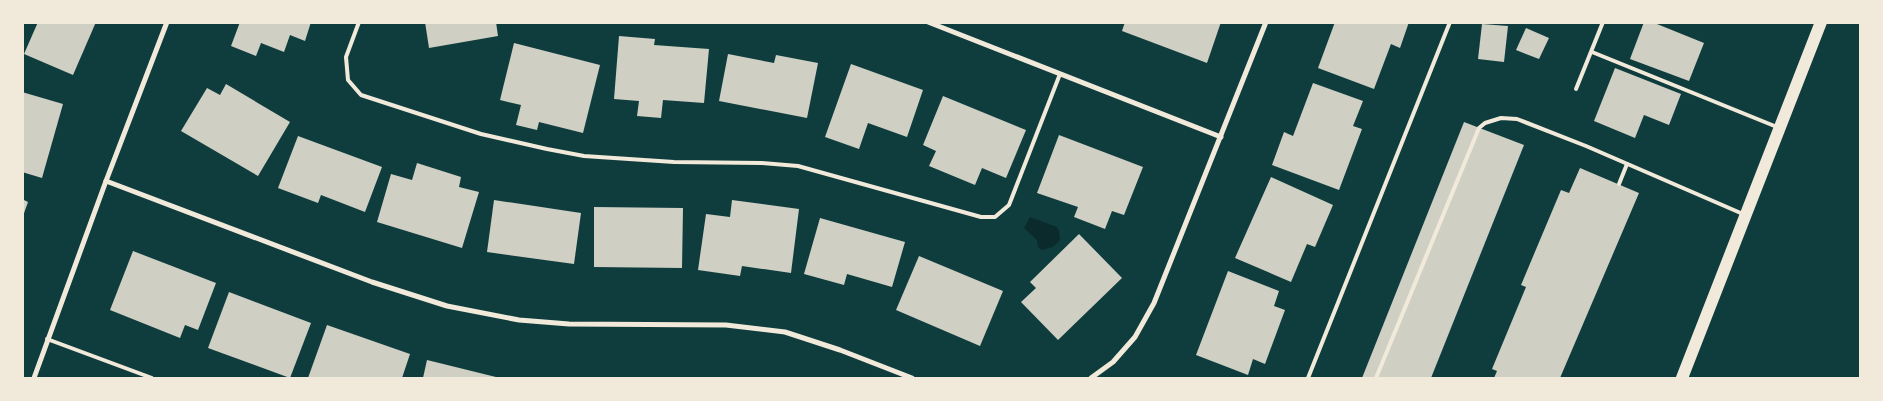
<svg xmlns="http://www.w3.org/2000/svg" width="1883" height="401" font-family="'Times New Roman',serif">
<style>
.water{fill:#0a2a2b}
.building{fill:#cfcfc3}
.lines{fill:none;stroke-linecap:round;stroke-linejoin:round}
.service{stroke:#f1e9da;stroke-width:4}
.minor{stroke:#f1e9da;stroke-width:5}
.primary{stroke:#f1e9da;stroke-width:12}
</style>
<rect width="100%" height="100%" fill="#0f3d3e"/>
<polygon class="water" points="1030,217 1057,227 1059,231 1060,240 1053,247 1042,250 1038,247 1037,240 1024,228"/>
<g class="building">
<polygon points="38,22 96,22 73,75 24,54"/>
<polygon points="240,22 311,22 305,41 290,35 284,52 261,43 256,56 231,46"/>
<polygon points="425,22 496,22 498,36 429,48"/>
<polygon points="1125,22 1221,22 1207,63 1122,31"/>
<polygon points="1335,22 1409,22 1400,48 1391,44 1374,89 1318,68"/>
<polygon points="1644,22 1652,22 1704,43 1689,81 1630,59"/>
<polygon points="1482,24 1508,26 1504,62 1478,59"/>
<polygon points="1526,28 1549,38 1539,59 1516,50"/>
<polygon points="619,36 655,39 654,45 709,49 704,103 663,100 661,118 637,116 639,101 614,99"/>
<polygon points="514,43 600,65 583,133 539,122 537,130 516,125 521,105 500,100"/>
<polygon points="728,54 774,63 776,55 818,63 807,118 719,101"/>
<polygon points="851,64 923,90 907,137 868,123 859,149 825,137"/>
<polygon points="1615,68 1681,94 1669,125 1644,115 1635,138 1594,121"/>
<polygon points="1313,83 1363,101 1353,126 1362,129 1339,190 1272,165 1284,132 1293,136"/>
<polygon points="226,84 290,122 258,176 181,131 207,88 220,95"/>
<polygon points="22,92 63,104 42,178 22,172"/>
<polygon points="943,96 1026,130 1006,178 982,168 975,185 929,166 936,151 923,145"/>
<polygon points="1464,122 1524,145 1431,378 1362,378"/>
<polygon points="1059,135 1143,167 1124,215 1112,211 1105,229 1074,217 1078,207 1037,193"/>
<polygon points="298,136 382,167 365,212 321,195 318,203 278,188"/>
<polygon points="417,163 461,177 459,187 479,192 462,248 377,222 391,174 412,180"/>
<polygon points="1580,168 1639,193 1560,378 1494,378 1497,371 1492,369 1526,287 1521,285 1561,190 1569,193"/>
<polygon points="1271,177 1333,205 1315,247 1307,244 1291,282 1235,258"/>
<polygon points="22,199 28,202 23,216 22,216"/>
<polygon points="494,200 581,213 574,264 487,252"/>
<polygon points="732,200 799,209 791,273 742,266 740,276 698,270 706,214 730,217"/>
<polygon points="594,207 683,208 682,268 594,267"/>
<polygon points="820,218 905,242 892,287 847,274 844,285 804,274"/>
<polygon points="1079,234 1122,278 1058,340 1021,302 1036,288 1030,282"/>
<polygon points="133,251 216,283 198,330 185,325 180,338 110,310"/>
<polygon points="919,256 1003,291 980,346 896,310"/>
<polygon points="1228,271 1279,291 1274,306 1285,310 1265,364 1253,359 1248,375 1196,355"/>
<polygon points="229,292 311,323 290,378 208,348"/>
<polygon points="327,325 410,354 402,378 308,378"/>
<polygon points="427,360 500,378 423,378"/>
</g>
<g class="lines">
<g class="service">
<polyline points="359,22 346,57 348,80 361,95 481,134 547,149 584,156 674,162 762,163 798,166 981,217 995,217 1009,205 1060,74"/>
<polyline points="1592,52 1777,127"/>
<polyline points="1576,89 1603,22"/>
<polyline points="1619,184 1627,164"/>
<polyline points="47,339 152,378"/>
<polyline points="1308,378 1450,22"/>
<polyline points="1376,378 1479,128 1485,123 1501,118 1517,119 1586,146 1743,214"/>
</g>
<g class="minor">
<polyline points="928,22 1221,137"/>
<polyline points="106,181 372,282 447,306 519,320 569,324 726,325 785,332 840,350 912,378"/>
<polyline points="34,378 106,181 167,22"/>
<polyline points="1091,378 1113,362 1135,337 1154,303 1266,22"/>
</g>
<polyline class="primary" points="1682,378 1821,22"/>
</g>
<rect width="1883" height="401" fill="none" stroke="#f1e9da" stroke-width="48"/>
</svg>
